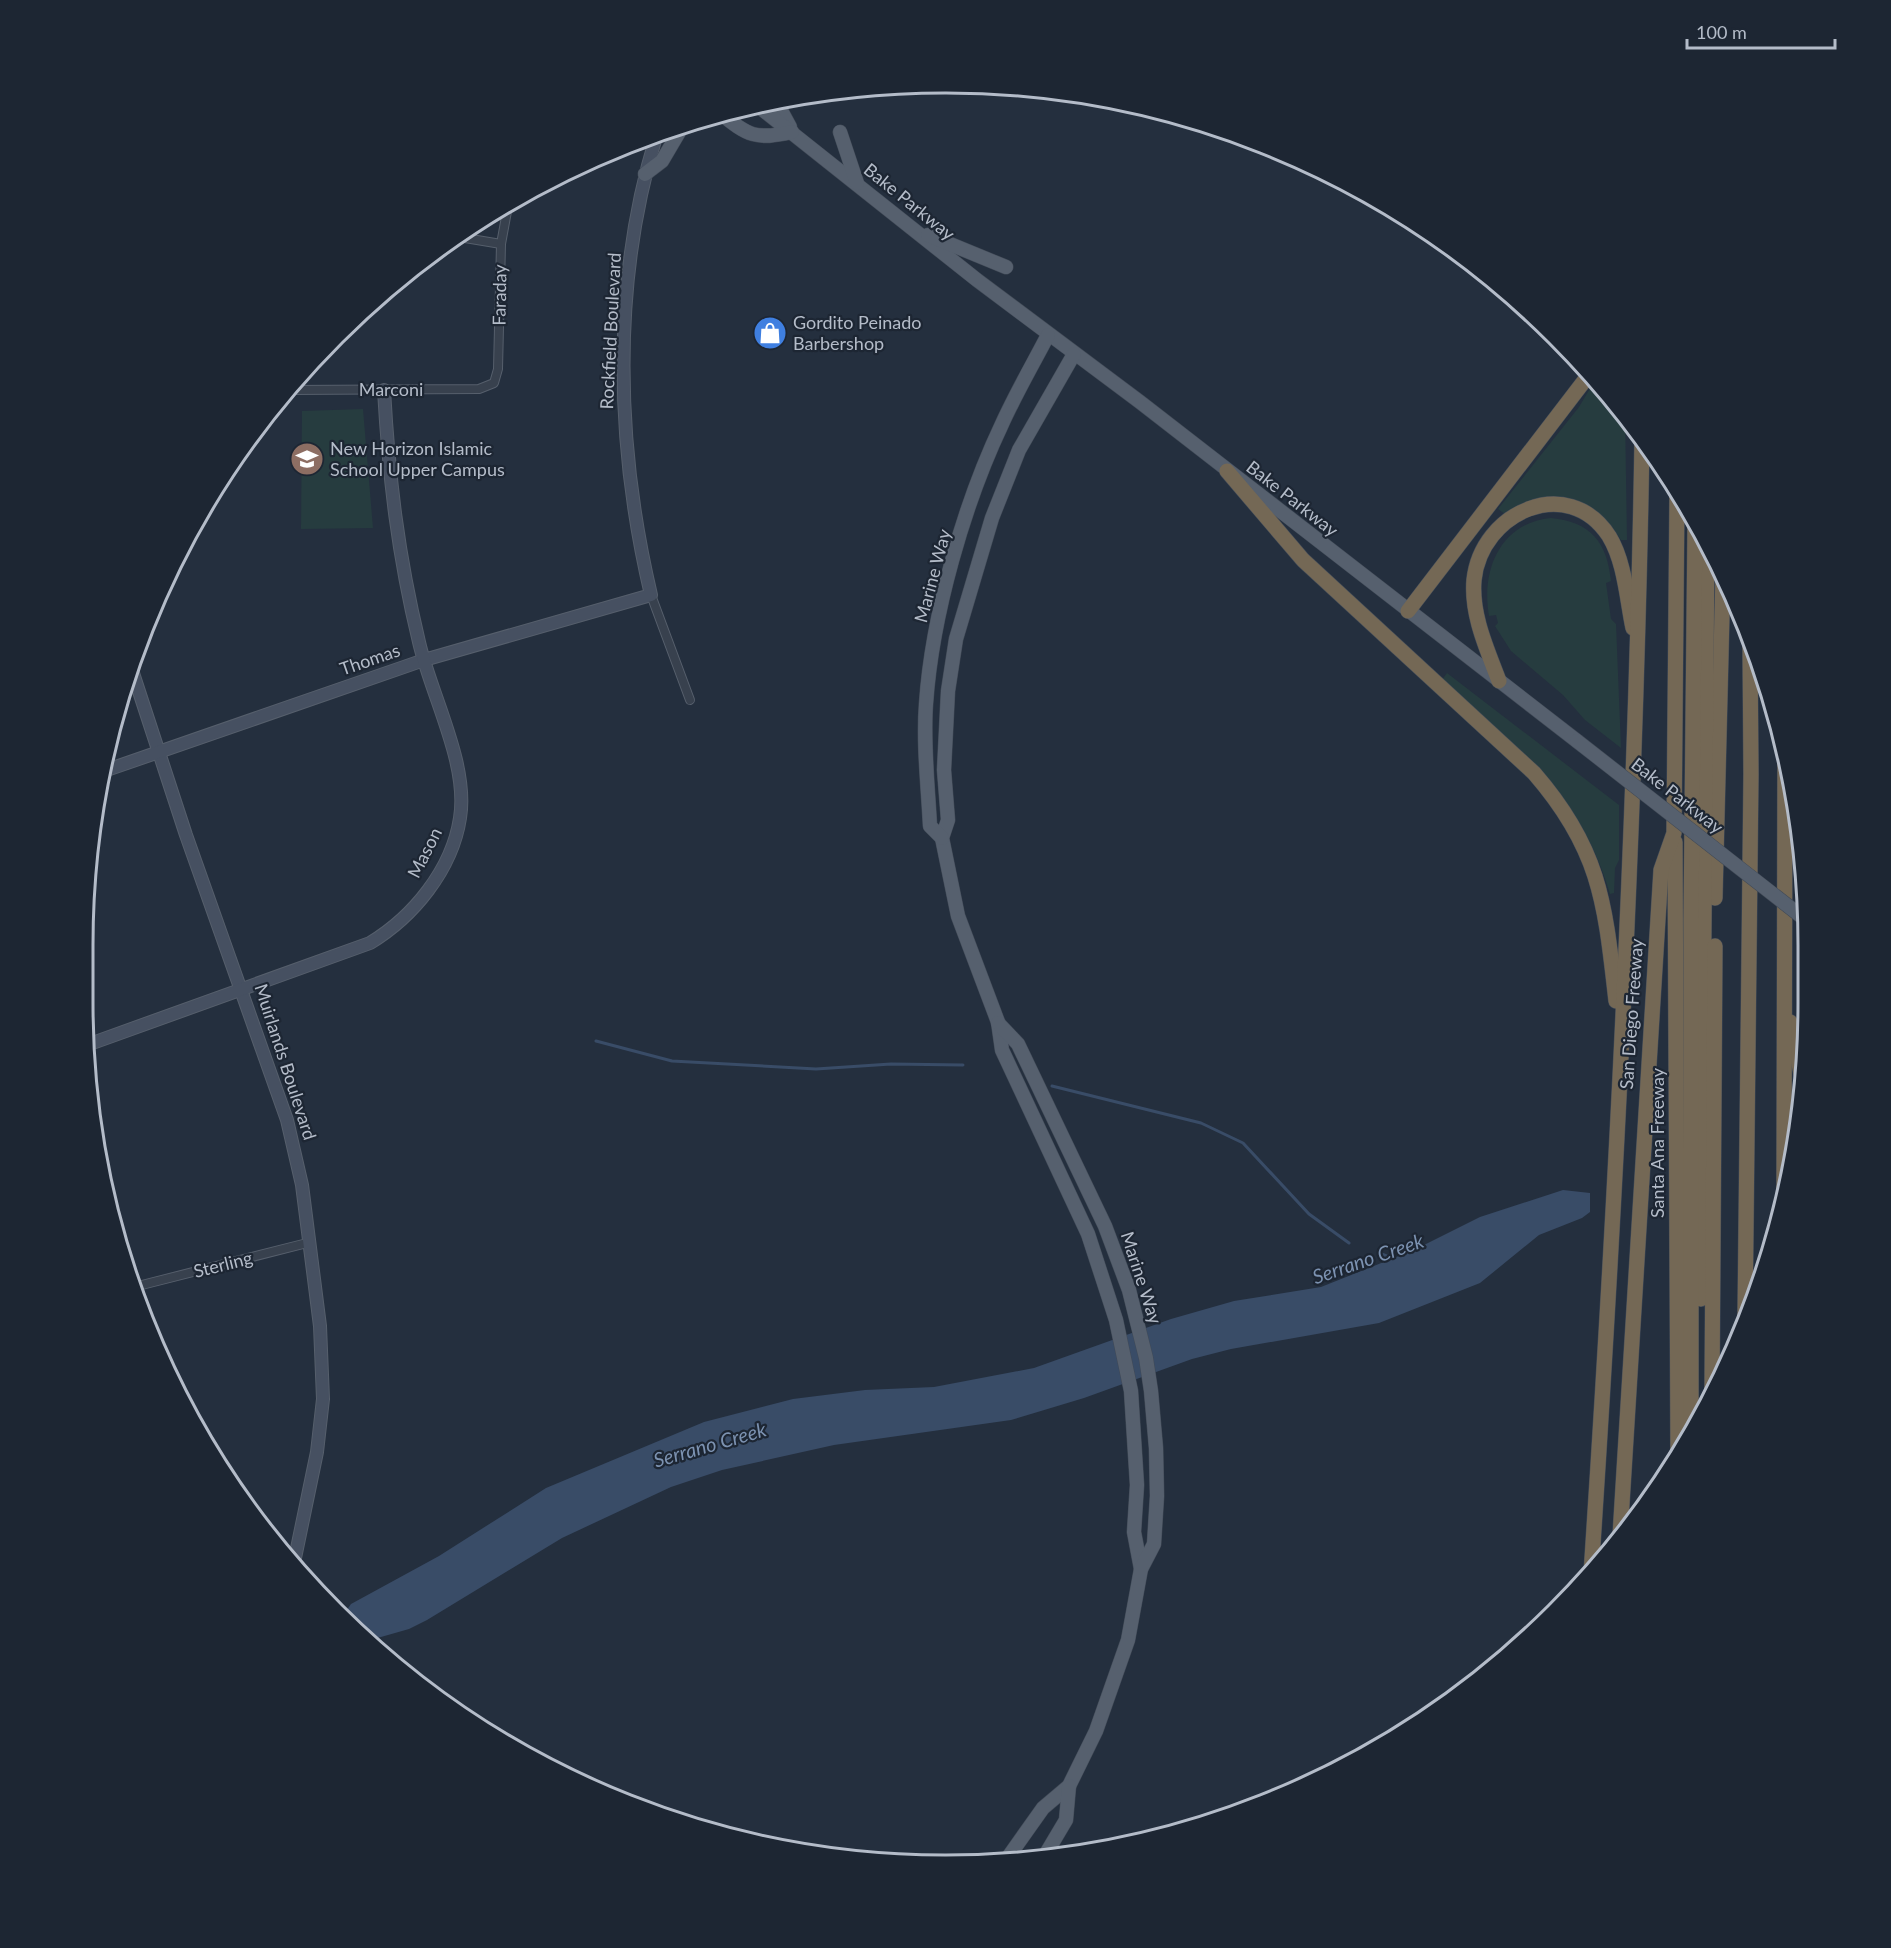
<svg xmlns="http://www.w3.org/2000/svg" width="1891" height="1948" font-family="Lato,sans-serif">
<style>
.green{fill:#263c3f}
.water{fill:#394c67}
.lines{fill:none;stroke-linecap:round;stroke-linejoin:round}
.stream{stroke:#394c67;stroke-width:3}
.street-casing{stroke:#565f6c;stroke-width:10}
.secondary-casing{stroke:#565f6c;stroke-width:14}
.primary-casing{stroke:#414a57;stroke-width:15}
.highway-casing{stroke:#434c59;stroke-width:16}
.street{stroke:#38414e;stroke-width:8}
.secondary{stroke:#465061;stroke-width:12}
.primary{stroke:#56606e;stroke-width:14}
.highway{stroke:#746855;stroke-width:15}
.primary-bridge-casing{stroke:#414a57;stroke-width:15;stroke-linecap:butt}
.primary-bridge{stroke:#56606e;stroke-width:14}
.labels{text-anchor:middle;stroke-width:4.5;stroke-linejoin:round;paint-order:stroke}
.street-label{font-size:18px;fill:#b4bcc9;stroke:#1d2633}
.poi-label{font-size:18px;fill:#b4bcc9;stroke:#1d2633;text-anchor:start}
.water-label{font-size:20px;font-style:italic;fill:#7c92b1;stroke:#1d2633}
.rim{fill:none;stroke:#b4bcc9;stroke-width:3}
</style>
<rect width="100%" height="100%" fill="#242f3e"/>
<g class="green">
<path d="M1594 382 1625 414 1627 540H1621C1594 495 1549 486 1505 514L1498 509 1579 407Z"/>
<polygon points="363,409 373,528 301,529 302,411"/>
<path d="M1551 518C1591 522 1607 542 1611 581L1606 583 1611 619 1616 624 1621 748 1585 720 1563 695 1511 651 1495 626 1498 623 1496 615 1489 616C1481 570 1500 523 1551 518Z"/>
<path d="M1447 673 1619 805V860L1615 868 1614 893 1610 894C1580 791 1517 749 1442 680Z"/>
</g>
<polygon class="water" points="1563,1190 1590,1193 1590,1212 1582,1218 1539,1235 1480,1283 1379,1323 1231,1349 1192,1359 1084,1398 1011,1420 834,1445 722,1470 671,1487 562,1538 427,1620 409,1629 367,1641 344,1614 351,1604 439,1556 546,1488 704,1422 793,1399 865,1390 934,1387 1034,1368 1171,1319 1234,1301 1321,1287 1414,1250 1480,1217"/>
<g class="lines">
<g class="stream">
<polyline points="596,1041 672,1061 816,1069 891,1064 963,1065"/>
<polyline points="1052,1086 1201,1123 1243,1143 1309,1214 1349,1243"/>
<polyline points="1379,1253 1394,1259"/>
</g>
<defs>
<g id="street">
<polyline points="459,237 501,244"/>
<polyline points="287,390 479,389 494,383 498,369 501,244 508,206"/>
<polyline points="651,595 690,700"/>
<polyline points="134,1287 311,1242"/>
</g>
<g id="secondary">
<polyline points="130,664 186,835 287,1120 302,1185 320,1326 323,1399 317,1452 295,1558"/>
<path d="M104 771 424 660 651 595C616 446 611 285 656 137"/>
<path d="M87 1045 370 943C413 917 452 870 460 818 469 764 431 695 419 642 398 555 389 479 384 390"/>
</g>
<g id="primary">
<polyline points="777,103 790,127"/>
<polyline points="758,106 977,280 1140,402 1577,741"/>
<path d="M720 113C748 136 756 140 792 132"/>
<polyline points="840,132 857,183"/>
<polyline points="645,174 662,161 682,127"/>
<polyline points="928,235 1006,267"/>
<polyline points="1074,354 1019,450 992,518 956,639 948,691 944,770 948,820 942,838 958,916 998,1022 1002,1050 1088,1234 1116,1320 1131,1391 1137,1485 1134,1532 1141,1569"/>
<path d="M942 838 930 826C928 786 923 744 926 704 932 615 964 504 1002 424 1016 393 1033 364 1048 335"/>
<polyline points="998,1023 1018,1044 1105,1226 1129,1290 1146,1358 1151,1391 1156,1448 1157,1496 1154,1544 1141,1569 1128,1640 1096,1731 1069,1786 1043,1808 1004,1863"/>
<polyline points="666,1818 669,1820"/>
<polyline points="1044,1857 1066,1820 1069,1786"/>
</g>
<g id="highway">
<path d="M1227 471 1303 560 1534 773C1601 850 1605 904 1616 1001"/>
<polyline points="1408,611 1588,376"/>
<path d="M1499 681C1487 649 1471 615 1474 580 1481 512 1568 473 1609 536 1625 562 1627 600 1633 628"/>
<polyline points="1675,842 1678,1454"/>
<polyline points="1715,898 1723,574"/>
<polyline points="1790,1022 1802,1078"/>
<polyline points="1784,1189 1785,756"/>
<polyline points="1701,1299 1707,544"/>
<polyline points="1745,1319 1751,774 1750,644"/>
<polyline points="1712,1392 1715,946"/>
<polyline points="1691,1436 1691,919 1695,524"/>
<polyline points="1620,1536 1661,870 1674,833 1677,495"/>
<path d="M1591 1574C1616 1196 1636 818 1642 439"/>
</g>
</defs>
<use href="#street" class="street-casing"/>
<use href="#secondary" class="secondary-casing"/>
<use href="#primary" class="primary-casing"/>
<use href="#highway" class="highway-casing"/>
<use href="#street" class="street"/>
<use href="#secondary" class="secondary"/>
<use href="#primary" class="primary"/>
<use href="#highway" class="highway"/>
<defs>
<polyline id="primary-bridge" points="1577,741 1806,920"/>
</defs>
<use href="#primary-bridge" class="primary-bridge-casing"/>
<use href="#primary-bridge" class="primary-bridge"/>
</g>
<defs>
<symbol id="shop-disc" viewBox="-11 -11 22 22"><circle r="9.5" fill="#3f7fe0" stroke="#1d2633"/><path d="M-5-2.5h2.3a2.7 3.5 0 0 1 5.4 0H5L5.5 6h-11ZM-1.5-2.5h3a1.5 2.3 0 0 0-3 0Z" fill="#fff"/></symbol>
<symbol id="school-disc" viewBox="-11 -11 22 22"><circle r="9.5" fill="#8d6e63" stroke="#1d2633"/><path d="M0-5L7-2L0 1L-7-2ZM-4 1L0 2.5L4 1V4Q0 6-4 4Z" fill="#fff"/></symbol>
</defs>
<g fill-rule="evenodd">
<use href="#shop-disc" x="751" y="314" width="38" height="38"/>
<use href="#school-disc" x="288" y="440" width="38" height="38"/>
</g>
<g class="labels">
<g class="street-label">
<text transform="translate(909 202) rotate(39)" y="6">Bake Parkway</text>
<text transform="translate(500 295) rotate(-89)" y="6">Faraday</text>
<text transform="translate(611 331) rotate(-87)" y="6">Rockfield Boulevard</text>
<text x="391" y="396">Marconi</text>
<text transform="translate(1292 499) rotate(38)" y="6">Bake Parkway</text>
<text transform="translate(933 576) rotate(-75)" y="6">Marine Way</text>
<text transform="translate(370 660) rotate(-19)" y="6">Thomas</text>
<text transform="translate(1677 796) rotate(38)" y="6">Bake Parkway</text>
<text transform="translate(425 853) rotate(-63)" y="6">Mason</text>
<text transform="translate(1632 1014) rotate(-86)" y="6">San Diego Freeway</text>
<text transform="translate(285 1062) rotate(72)" y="6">Muirlands Boulevard</text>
<text transform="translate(1658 1143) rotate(-90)" y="6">Santa Ana Freeway</text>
<text transform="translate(223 1265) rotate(-14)" y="6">Sterling</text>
<text transform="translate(1141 1278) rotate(72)" y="6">Marine Way</text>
</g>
<g class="poi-label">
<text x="793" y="329">Gordito Peinado<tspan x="793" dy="21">Barbershop</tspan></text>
<text x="330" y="455">New Horizon Islamic<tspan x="330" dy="21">School Upper Campus</tspan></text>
</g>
<g class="water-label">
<text transform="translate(1368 1259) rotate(-19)" y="7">Serrano Creek</text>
<text transform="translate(710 1445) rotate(-16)" y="7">Serrano Creek</text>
</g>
</g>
<path d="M0 0H1891V1948H0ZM945 93H946A852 852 0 0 1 1798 945V1003A852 852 0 0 1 946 1855H945A852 852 0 0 1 93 1003V945A852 852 0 0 1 945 93Z" fill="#1d2633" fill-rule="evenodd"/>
<path class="rim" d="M945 93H946A852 852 0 0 1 1798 945V1003A852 852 0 0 1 946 1855H945A852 852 0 0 1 93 1003V945A852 852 0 0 1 945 93Z"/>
<path d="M1687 39v9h148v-9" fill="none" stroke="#b4bcc9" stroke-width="3"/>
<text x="1696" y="39" font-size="18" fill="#b4bcc9" stroke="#1d2633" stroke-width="4.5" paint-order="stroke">100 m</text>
</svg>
